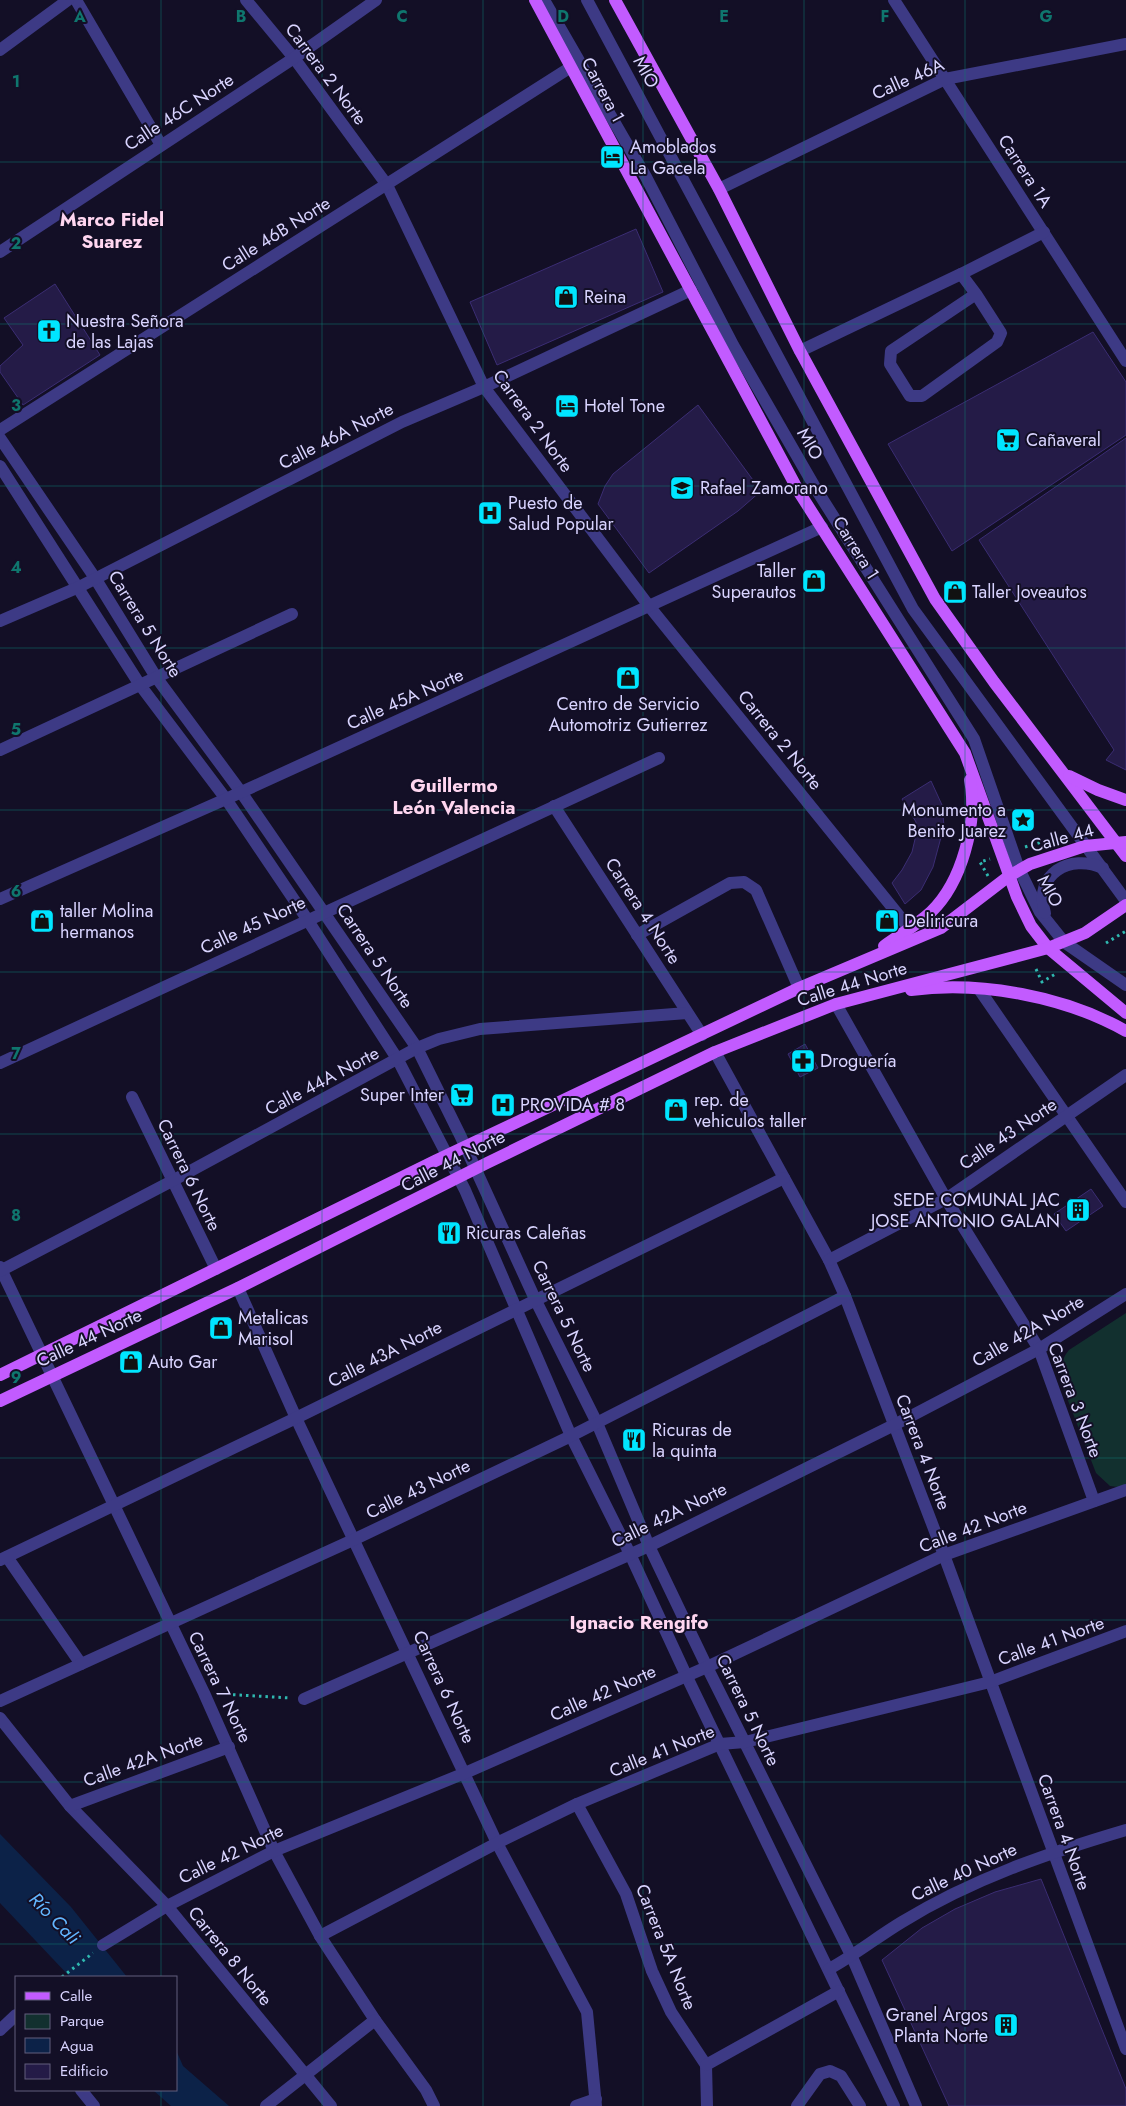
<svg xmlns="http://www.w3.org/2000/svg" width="1126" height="2106" font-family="Jost,sans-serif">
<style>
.green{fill:#12302f}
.water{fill:#0c2248}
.building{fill:#241b47;stroke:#3b2d73}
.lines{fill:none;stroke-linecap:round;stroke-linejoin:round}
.path{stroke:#2fb8b0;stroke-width:3;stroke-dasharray:2.5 4;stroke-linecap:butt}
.minor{stroke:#3d3a85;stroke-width:12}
.major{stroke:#c25bff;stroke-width:12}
.grid{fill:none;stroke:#0f766e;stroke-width:1;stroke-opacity:0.55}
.labels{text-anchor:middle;stroke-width:4;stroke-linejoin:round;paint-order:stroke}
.street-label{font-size:18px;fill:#d9d4ff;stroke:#130f26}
.poi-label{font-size:18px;fill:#d9d4ff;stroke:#130f26;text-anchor:start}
.neighbourhood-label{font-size:19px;font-weight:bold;fill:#ffd6f0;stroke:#130f26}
.water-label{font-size:19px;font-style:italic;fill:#62b6ff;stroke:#130f26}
.grid-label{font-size:16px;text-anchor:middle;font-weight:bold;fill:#0f766e;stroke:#130f26;stroke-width:4;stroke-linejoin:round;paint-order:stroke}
</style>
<rect width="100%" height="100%" fill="#130f26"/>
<path class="green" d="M1126 1313V1488L1110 1486 1096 1473 1062 1385C1059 1371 1060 1361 1069 1350Z"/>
<g class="water">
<polygon points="0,1834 71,1907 127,1977 70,1977 0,1903"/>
<polygon points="176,2050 183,2066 229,2106 171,2106 153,2090 176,2090"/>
</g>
<g class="building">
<polygon points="636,229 663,292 497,365 470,302"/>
<polygon points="55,284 100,355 23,405 0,372 0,366 23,345 4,318"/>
<polygon points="1093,332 1126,382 1126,435 952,551 888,444"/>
<polygon points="698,405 761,491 738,511 649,573 598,504 605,486 613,474"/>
<polygon points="1126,438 1126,770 1106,760 1114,750 979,540"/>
<polygon points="931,781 942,805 944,826 933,867 921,890 905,904 892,883 902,870 912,852 916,835 916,822 902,799"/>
<polygon points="805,1044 818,1068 800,1077 788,1054"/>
<polygon points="1091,1189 1103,1206 1066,1231 1054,1214"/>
<polygon points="1041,1879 1126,2089 1126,2106 949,2106 882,1960 922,1928 955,1909 995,1892"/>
</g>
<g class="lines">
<g class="path">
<polyline points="1025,847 1062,836"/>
<polyline points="988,876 980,862 990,859"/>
<polyline points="1106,943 1126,931"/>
<polyline points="1036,969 1042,982 1057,973"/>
<polyline points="220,1694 291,1698"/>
<polyline points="62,1977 93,1953"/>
</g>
<g class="minor">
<polyline points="76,0 161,145"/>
<polyline points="246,0 294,58 387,185 484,387 649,606 909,928"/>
<polyline points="544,0 646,177 733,345 816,489 974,739 1019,869 1040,912 1064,942 1126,985"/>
<polyline points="587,0 913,609 1126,901"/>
<polyline points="894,0 1126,361"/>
<polyline points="0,50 68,0"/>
<polyline points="719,189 945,79 1126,44"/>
<polyline points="0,252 294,58 376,0"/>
<polyline points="961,274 1044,232"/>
<polyline points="800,351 961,274 976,294 1001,333 997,342 922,396 910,396 890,364 891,351 976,294"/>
<polyline points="0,430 571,67"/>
<polyline points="0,438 95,578 156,677 241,792 417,1048 460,1135 535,1299 597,1423 649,1546 707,1667 852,1957 916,2106"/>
<polyline points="0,466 140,685 226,799 307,919 398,1060 465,1190 571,1436 630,1554 686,1675 894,2106"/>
<polyline points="0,621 79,587 402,422 484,387 691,290"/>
<polyline points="0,750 292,614"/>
<polyline points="554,806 702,1035"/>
<polyline points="0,899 226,799 822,527"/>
<path d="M1045 913C1033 874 1070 853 1103 868"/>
<polyline points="637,935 730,883 744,882 756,890 799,988"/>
<polyline points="979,989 1126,1202"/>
<polyline points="836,1004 946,1199 1039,1349 1094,1501"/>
<polyline points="715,1052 829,1260 845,1296 944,1555 1126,2049"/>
<polyline points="0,1063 659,758"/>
<polyline points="132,1097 216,1269"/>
<polyline points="829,1260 946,1199 1126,1075"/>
<polyline points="0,1267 204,1693 274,1851 320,1936 375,2020 426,2090 434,2106"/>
<polyline points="0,1271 172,1181 417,1048 439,1039 480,1029 687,1013"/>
<polyline points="238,1288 296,1418 497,1843 587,2012 596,2106"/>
<polyline points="7,1557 81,1664"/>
<polyline points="0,1560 296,1418 784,1178"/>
<polyline points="304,1699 649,1546 894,1425 1039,1349 1126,1294"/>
<polyline points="0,1701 353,1540 571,1436 845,1296"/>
<polyline points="0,1718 70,1806 167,1906 331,2106"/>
<polyline points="577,1804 626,1894 652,1971 671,2012 706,2065 707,2106"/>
<polyline points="70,1806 229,1747"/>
<polyline points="320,1936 497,1843 577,1804 720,1744 745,1742 990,1682 1126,1631"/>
<polyline points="103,1945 167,1906 274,1851 465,1773 707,1667 944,1555 1126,1490"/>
<path d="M829 1969C855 1955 877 1937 902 1922 972 1879 1048 1853 1126 1830"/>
<polyline points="0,2030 16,2015"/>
<polyline points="706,2065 839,1991"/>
<polyline points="81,2090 94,2106"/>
<polyline points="266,2106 375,2020"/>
<polyline points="576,2106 596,2099"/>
<polyline points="797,2106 820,2074 830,2071 841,2076 860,2106"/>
</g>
<g class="major">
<polyline points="535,0 799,492 965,753 1017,897 1031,926 1048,948 1126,1013"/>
<polyline points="615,0 719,189 800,351 935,599 994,682 1126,856"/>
<polyline points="1069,776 1098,790 1126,800"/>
<path d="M884 946C899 935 917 925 931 912 962 882 978 822 970 780"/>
<path d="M911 990C981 981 1064 996 1126 1031"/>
<polyline points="0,1375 435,1161 799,988 941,928 1009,876 1030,864 1085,846 1126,842"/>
<polyline points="0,1401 238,1288 487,1163 715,1052 836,1004 1048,948 1085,933 1126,905"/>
</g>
</g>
<path class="grid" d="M161 0V1977M322 0V2106M483 0V2106M643 0V2106M804 0V2106M965 0V2106M0 162H1126M0 324H1126M0 486H1126M0 648H1126M0 810H1126M0 972H1126M0 1134H1126M0 1296H1126M0 1458H1126M0 1620H1126M0 1782H1126M0 1944H1126M161 2090V2106"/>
<defs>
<symbol id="hotel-square" viewBox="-11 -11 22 22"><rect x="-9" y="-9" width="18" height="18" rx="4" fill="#00e5ff" stroke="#130f26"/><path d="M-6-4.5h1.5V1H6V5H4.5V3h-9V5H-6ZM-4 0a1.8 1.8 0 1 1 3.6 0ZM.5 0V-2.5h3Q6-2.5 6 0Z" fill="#111"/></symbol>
<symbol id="shop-square" viewBox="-11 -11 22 22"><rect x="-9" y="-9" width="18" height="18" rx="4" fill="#00e5ff" stroke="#130f26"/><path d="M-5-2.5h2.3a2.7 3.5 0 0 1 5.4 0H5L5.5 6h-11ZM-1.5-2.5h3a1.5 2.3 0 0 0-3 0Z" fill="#111"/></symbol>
<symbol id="church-square" viewBox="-11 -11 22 22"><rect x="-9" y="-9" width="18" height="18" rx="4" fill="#00e5ff" stroke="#130f26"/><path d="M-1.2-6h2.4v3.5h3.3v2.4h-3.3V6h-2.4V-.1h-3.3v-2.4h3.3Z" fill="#111"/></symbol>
<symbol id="supermarket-square" viewBox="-11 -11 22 22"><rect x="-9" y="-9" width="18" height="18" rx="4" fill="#00e5ff" stroke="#130f26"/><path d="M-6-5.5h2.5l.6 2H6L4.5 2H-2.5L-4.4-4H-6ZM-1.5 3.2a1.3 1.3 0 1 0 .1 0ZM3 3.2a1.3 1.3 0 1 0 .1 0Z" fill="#111"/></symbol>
<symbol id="school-square" viewBox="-11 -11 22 22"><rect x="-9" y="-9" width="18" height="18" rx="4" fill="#00e5ff" stroke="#130f26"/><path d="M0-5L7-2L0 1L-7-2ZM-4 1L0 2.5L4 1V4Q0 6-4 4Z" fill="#111"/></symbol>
<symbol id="hospital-square" viewBox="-11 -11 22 22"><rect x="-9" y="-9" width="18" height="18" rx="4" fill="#00e5ff" stroke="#130f26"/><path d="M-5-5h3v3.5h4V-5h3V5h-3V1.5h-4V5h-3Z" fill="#111"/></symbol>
<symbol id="sight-square" viewBox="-11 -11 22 22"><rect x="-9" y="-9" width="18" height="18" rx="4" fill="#00e5ff" stroke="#130f26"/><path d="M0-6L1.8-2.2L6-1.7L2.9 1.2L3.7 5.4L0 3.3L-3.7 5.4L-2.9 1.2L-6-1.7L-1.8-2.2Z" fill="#111"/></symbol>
<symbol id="pharmacy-square" viewBox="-11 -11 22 22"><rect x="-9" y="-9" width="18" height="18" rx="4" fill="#00e5ff" stroke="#130f26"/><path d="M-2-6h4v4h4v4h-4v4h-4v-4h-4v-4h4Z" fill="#111"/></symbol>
<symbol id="building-square" viewBox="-11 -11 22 22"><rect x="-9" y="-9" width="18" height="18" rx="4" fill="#00e5ff" stroke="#130f26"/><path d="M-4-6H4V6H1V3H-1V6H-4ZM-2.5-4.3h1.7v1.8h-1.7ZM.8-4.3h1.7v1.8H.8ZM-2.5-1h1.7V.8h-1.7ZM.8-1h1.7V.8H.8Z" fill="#111"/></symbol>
<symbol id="restaurant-square" viewBox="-11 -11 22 22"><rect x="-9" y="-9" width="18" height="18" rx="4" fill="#00e5ff" stroke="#130f26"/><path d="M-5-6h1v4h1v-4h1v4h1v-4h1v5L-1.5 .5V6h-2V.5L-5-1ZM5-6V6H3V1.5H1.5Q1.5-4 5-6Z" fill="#111"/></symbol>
</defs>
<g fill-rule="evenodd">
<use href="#hotel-square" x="598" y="143" width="28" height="28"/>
<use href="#shop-square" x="552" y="283" width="28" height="28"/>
<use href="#church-square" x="35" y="317" width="28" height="28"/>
<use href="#hotel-square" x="553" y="392" width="28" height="28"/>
<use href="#supermarket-square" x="994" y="426" width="28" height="28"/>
<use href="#school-square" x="668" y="474" width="28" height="28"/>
<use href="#hospital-square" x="476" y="499" width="28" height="28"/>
<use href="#shop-square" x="800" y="567" width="28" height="28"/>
<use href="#shop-square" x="941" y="578" width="28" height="28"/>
<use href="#shop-square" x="614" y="664" width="28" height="28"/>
<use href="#sight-square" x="1009" y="806" width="28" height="28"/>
<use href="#shop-square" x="28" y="907" width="28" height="28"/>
<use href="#shop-square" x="873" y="907" width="28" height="28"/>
<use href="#pharmacy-square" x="789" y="1047" width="28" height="28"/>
<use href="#supermarket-square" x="448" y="1081" width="28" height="28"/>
<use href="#hospital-square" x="489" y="1091" width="28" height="28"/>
<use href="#shop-square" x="662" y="1096" width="28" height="28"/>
<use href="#building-square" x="1064" y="1196" width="28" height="28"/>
<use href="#restaurant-square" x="435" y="1219" width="28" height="28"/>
<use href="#shop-square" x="207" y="1314" width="28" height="28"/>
<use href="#shop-square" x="117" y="1348" width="28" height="28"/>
<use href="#restaurant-square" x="620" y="1426" width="28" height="28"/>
<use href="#building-square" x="992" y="2011" width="28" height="28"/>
</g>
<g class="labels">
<g class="street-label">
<text transform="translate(646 72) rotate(61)" y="6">MIO</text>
<text transform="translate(326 74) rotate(53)" y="6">Carrera 2 Norte</text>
<text transform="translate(908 79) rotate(-24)" y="6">Calle 46A</text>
<text transform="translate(603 90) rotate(62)" y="6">Carrera 1</text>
<text transform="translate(179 112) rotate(-33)" y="6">Calle 46C Norte</text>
<text transform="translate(1025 171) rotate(57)" y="6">Carrera 1A</text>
<text transform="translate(276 234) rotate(-32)" y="6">Calle 46B Norte</text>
<text transform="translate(533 421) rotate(54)" y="6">Carrera 2 Norte</text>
<text transform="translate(336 436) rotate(-27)" y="6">Calle 46A Norte</text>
<text transform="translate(810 444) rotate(60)" y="6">MIO</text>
<text transform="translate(856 548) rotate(58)" y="6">Carrera 1</text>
<text transform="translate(145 624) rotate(58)" y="6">Carrera 5 Norte</text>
<text transform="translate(405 699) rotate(-24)" y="6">Calle 45A Norte</text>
<text transform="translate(780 740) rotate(51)" y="6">Carrera 2 Norte</text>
<text transform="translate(1062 838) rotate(-15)" y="6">Calle 44</text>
<text transform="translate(1050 891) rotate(61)" y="6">MIO</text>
<text transform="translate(643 911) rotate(57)" y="6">Carrera 4 Norte</text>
<text transform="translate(253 925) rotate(-25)" y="6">Calle 45 Norte</text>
<text transform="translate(375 956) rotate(56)" y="6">Carrera 5 Norte</text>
<text transform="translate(852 984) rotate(-17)" y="6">Calle 44 Norte</text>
<text transform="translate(322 1081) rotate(-28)" y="6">Calle 44A Norte</text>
<text transform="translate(1008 1134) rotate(-34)" y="6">Calle 43 Norte</text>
<text transform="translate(453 1161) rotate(-27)" y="6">Calle 44 Norte</text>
<text transform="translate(189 1175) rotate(64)" y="6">Carrera 6 Norte</text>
<text transform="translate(564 1316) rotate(64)" y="6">Carrera 5 Norte</text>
<text transform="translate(1028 1331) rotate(-30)" y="6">Calle 42A Norte</text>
<text transform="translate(89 1338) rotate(-25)" y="6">Calle 44 Norte</text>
<text transform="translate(385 1354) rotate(-27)" y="6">Calle 43A Norte</text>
<text transform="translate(1075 1400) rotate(69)" y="6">Carrera 3 Norte</text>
<text transform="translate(923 1452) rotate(69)" y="6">Carrera 4 Norte</text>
<text transform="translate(418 1489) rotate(-26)" y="6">Calle 43 Norte</text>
<text transform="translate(669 1515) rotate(-26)" y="6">Calle 42A Norte</text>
<text transform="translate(973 1527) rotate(-21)" y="6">Calle 42 Norte</text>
<text transform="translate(1051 1641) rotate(-20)" y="6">Calle 41 Norte</text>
<text transform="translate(220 1687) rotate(64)" y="6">Carrera 7 Norte</text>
<text transform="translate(444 1687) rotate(65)" y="6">Carrera 6 Norte</text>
<text transform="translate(603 1693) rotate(-24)" y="6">Calle 42 Norte</text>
<text transform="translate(748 1710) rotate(64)" y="6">Carrera 5 Norte</text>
<text transform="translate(662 1751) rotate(-22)" y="6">Calle 41 Norte</text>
<text transform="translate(143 1760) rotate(-20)" y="6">Calle 42A Norte</text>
<text transform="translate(1064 1832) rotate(70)" y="6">Carrera 4 Norte</text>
<text transform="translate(231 1854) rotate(-26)" y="6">Calle 42 Norte</text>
<text transform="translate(964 1872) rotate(-25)" y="6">Calle 40 Norte</text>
<text transform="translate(666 1947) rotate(68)" y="6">Carrera 5A Norte</text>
<text transform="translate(230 1956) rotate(51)" y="6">Carrera 8 Norte</text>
</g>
<g class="poi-label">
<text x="630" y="153">Amoblados<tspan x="630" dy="21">La Gacela</tspan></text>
<text x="584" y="303">Reina</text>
<text x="66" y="327">Nuestra Señora<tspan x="66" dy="21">de las Lajas</tspan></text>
<text x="584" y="412">Hotel Tone</text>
<text x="1026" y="446">Cañaveral</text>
<text x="700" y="494">Rafael Zamorano</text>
<text x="508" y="509">Puesto de<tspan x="508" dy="21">Salud Popular</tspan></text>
<text x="796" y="577" text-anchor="end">Taller<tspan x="796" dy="21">Superautos</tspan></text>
<text x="972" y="598">Taller Joveautos</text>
<text x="628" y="710" text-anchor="middle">Centro de Servicio<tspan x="628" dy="21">Automotriz Gutierrez</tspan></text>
<text x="1006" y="816" text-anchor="end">Monumento a<tspan x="1006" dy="21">Benito Juarez</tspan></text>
<text x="60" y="917">taller Molina<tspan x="60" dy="21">hermanos</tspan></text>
<text x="904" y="927">Deliricura</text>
<text x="820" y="1067">Droguería</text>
<text x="444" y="1101" text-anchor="end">Super Inter</text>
<text x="694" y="1106">rep. de<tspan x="694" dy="21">vehiculos taller</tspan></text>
<text x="520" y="1111">PROVIDA # 8</text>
<text x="1060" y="1206" text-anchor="end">SEDE COMUNAL JAC<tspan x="1060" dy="21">JOSE ANTONIO GALAN</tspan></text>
<text x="466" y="1239">Ricuras Caleñas</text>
<text x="238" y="1324">Metalicas<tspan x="238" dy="21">Marisol</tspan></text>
<text x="148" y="1368">Auto Gar</text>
<text x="652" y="1436">Ricuras de<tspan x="652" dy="21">la quinta</tspan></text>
<text x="988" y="2021" text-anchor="end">Granel Argos<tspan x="988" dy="21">Planta Norte</tspan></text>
</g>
<g class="neighbourhood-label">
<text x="112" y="226">Marco Fidel<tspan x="112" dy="22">Suarez</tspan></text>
<text x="454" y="792">Guillermo<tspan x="454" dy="22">León Valencia</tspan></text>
<text x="639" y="1629">Ignacio Rengifo</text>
</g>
<g class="water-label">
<text transform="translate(55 1918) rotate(46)" y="7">Río Cali</text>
</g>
</g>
<g class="grid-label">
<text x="80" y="22">A</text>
<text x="241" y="22">B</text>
<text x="402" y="22">C</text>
<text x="563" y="22">D</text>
<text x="724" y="22">E</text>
<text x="885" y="22">F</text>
<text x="1046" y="22">G</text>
<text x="16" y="87">1</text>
<text x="16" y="249">2</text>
<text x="16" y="411">3</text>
<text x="16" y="573">4</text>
<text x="16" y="735">5</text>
<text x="16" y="897">6</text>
<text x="16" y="1059">7</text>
<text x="16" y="1221">8</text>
<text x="16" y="1383">9</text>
</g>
<rect x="15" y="1976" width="162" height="115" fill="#130f26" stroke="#625e7d"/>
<rect x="25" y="1992" width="25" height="8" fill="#c25bff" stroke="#625e7d"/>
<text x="60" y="2001" font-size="15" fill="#d9d4ff">Calle</text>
<rect x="25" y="2014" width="25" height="15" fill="#12302f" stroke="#625e7d"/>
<text x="60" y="2026" font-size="15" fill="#d9d4ff">Parque</text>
<rect x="25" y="2038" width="25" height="15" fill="#0c2248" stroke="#625e7d"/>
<text x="60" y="2051" font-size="15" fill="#d9d4ff">Agua</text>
<rect x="25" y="2064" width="25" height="15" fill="#241b47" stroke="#625e7d"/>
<text x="60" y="2076" font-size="15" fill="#d9d4ff">Edificio</text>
</svg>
